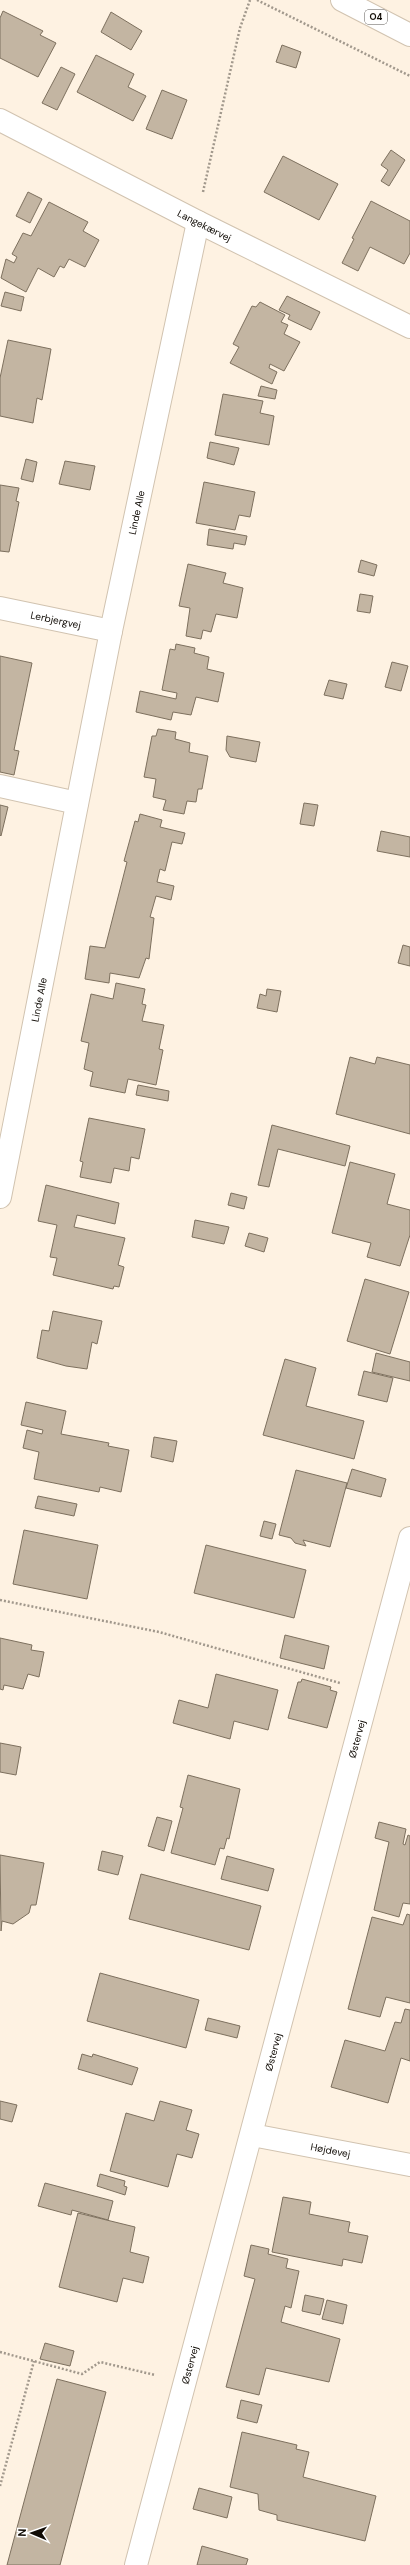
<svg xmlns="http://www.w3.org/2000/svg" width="410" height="2565" font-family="'DM Sans',sans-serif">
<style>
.building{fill:#c3b5a2;stroke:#7d705e}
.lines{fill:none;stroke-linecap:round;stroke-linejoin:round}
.minor-casing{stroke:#d1c3b0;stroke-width:24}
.major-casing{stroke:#d1c3b0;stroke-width:24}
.path{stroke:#a1988c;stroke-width:2.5;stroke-dasharray:2 2;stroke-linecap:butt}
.minor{stroke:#fff;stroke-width:22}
.major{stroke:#fff;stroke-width:22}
.labels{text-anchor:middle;stroke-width:4;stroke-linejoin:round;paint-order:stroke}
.shield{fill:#fff;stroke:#585450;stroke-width:1}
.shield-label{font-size:9px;font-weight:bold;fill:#100b05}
.street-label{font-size:10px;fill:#100b05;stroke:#fff}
</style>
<rect width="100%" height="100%" fill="#fef2e2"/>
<g class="building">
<polygon points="3,11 43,31 40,35 56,43 38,77 0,58 0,18"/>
<polygon points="111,12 142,31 131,50 101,32"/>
<polygon points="282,45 301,52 296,68 276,62"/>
<polygon points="96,55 134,74 128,87 146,96 133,121 77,92"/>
<polygon points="61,67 75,74 57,110 42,103"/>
<polygon points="162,90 187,100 172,139 146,129"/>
<polygon points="391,150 405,160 389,186 381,181 388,170 381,165"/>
<polygon points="283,156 338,184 319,220 264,192"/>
<polygon points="28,192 42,199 30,223 16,216"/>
<polygon points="371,201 410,221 410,253 404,264 370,247 358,271 342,263 354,239 352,238"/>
<polygon points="49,202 88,222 83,231 99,240 85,267 69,259 64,268 60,266 54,277 38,268 26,292 1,278 6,259 14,263 17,257 12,254 23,233 31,236"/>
<polygon points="5,292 24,297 21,311 1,306"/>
<polygon points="287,296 320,312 311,330 288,319 290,315 279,310"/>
<polygon points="260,302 285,315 281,322 288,325 284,334 300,342 284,371 270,364 269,368 277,372 272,384 230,363 239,347 233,344 252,306 256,307"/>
<polygon points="8,340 51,349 42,400 37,398 33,423 0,416 0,378"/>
<polygon points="261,386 277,390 275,399 258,396"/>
<polygon points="223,394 263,401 260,413 274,416 269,445 215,435"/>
<polygon points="210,442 239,448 234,465 207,458"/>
<polygon points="26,459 37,462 33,482 21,479"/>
<polygon points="65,461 95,466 90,490 59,484"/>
<polygon points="204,482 255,492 250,517 239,515 235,530 196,523"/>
<polygon points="0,485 19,488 16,501 19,502 9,552 0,551"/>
<polygon points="209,529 247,536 245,545 234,543 233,549 207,545"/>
<polygon points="361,560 377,565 374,576 358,572"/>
<polygon points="188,564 226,573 223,583 243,588 237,618 216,614 211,632 203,630 201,639 186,636 190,608 179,606"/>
<polygon points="360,594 373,596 370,613 357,611"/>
<polygon points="176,644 195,648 194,653 209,657 207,669 224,673 218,702 196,697 191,715 173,712 171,720 136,712 140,691 176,699 177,693 162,690 170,649 175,650"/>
<polygon points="0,656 32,663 14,750 19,751 14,775 0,772"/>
<polygon points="392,662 408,666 401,691 385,687"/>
<polygon points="329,680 347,684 343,699 324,695"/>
<polygon points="158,729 176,732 175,739 190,743 189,752 208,756 202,789 198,789 196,802 187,801 184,814 163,810 166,800 153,797 156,779 144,777 152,736 156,736"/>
<polygon points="227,736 260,742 256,762 230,757 226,750"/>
<polygon points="304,803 318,805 314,826 300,824"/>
<polygon points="0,805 8,807 1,836 0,835"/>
<polygon points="140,814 162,820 160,827 185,833 182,844 172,842 165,871 160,869 157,882 174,886 171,900 156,896 150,917 154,918 149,959 146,958 139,978 110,973 109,983 85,979 90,946 105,948 127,862 124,861 135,821 138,822"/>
<polygon points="381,831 410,837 410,857 377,851"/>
<polygon points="403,945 410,947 410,966 398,963"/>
<polygon points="116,983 145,989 142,1004 146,1005 142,1021 164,1025 159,1049 163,1050 156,1085 128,1079 125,1093 90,1086 93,1072 84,1069 89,1043 81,1041 91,994 113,999"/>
<polygon points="267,989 281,991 277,1012 257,1008 260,994 266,996"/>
<polygon points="350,1057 375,1064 377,1057 410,1065 410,1134 336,1114"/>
<polygon points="138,1085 169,1091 168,1101 136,1095"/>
<polygon points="89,1118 145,1129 139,1159 131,1157 129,1171 114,1168 111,1183 80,1177 83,1162 80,1161"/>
<polygon points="272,1125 350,1146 345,1166 278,1149 269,1187 258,1185"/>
<polygon points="350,1162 395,1174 387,1204 410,1210 410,1235 400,1266 367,1257 371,1243 332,1233"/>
<polygon points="46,1185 119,1203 115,1224 77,1215 74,1227 125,1238 118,1265 124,1267 119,1287 114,1286 113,1289 53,1275 57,1258 50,1257 57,1225 38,1221"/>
<polygon points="231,1193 247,1197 244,1209 228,1205"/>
<polygon points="195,1220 229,1227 224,1244 192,1237"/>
<polygon points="249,1233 268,1238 264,1252 245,1246"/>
<polygon points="365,1279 409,1292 390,1354 347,1341"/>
<polygon points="53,1311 102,1321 97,1344 92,1342 87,1369 66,1366 37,1358 42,1330 49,1331"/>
<polygon points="376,1353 410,1362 410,1381 372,1372"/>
<polygon points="285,1359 316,1368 306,1406 364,1421 354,1459 263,1435"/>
<polygon points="364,1371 393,1378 387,1402 358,1395"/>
<polygon points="26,1402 66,1411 61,1434 109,1443 108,1446 129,1450 121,1492 100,1487 99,1492 34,1479 39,1452 23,1448 27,1430 42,1434 43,1430 21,1425"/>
<polygon points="154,1437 177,1441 173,1462 151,1457"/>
<polygon points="352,1469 386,1479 381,1497 346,1488"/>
<polygon points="296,1470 347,1483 330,1547 303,1540 306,1546 295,1543 291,1538 279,1535"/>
<polygon points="38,1496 77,1504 74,1516 35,1508"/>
<polygon points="264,1521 276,1524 272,1539 260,1536"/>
<polygon points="24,1530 98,1545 87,1599 13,1584"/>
<polygon points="206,1545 306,1570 294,1618 194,1593"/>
<polygon points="285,1635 329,1646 324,1669 280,1658"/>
<polygon points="0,1638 32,1645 31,1650 44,1652 39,1677 28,1674 23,1689 4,1685 3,1690 0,1689"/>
<polygon points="216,1674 278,1690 268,1730 234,1721 230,1739 173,1723 179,1700 208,1708"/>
<polygon points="302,1679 331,1687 330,1690 337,1692 327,1728 288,1718 298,1682 301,1682"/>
<polygon points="0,1743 21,1747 16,1775 0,1772"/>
<polygon points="188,1775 240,1789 229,1839 227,1838 224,1849 220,1848 215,1865 171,1853 183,1808 180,1807"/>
<polygon points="157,1817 172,1821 164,1851 148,1846"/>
<polygon points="379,1822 406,1829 403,1844 405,1845 408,1835 410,1836 410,1904 403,1903 399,1917 374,1910 389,1842 375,1838"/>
<polygon points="102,1851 123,1856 118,1875 98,1870"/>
<polygon points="0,1855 44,1863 36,1905 31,1905 29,1913 13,1924 2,1921 1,1931"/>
<polygon points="227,1856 274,1869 268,1891 221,1879"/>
<polygon points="141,1874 261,1906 249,1950 129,1919"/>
<polygon points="407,1914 410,1915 410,2003 386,1997 380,2017 348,2009 372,1917 403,1925"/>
<polygon points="100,1973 199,2000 186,2048 87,2021"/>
<polygon points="405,2009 410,2010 410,2061 401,2058 388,2103 331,2087 345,2040 385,2051 395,2022 401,2023"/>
<polygon points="208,2018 240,2026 237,2038 205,2030"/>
<polygon points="82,2054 92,2057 93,2054 138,2068 132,2085 78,2069"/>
<polygon points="0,2101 17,2105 12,2122 0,2119"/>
<polygon points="160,2101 192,2110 186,2130 199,2134 192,2158 177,2154 168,2187 110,2171 126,2113 154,2121"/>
<polygon points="100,2174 125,2181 124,2186 127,2187 125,2195 97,2186"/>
<polygon points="45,2183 113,2201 108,2220 72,2210 71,2215 38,2206"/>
<polygon points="283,2197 311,2202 309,2214 350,2222 348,2232 368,2236 362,2263 343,2259 342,2266 272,2252"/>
<polygon points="78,2213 135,2227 130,2252 149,2257 143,2283 123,2278 117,2302 59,2287"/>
<polygon points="251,2245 269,2249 268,2254 288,2259 286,2268 299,2271 291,2308 285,2306 281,2322 340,2339 329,2382 266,2368 259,2395 226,2387 255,2279 244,2276"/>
<polygon points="305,2295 324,2299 320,2315 302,2311"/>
<polygon points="327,2300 347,2305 343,2324 322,2319"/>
<polygon points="45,2343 74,2351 70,2366 40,2359"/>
<polygon points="57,2379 106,2392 60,2565 7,2565"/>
<polygon points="241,2400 262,2405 257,2423 237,2418"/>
<polygon points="242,2432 297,2445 296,2449 309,2452 303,2477 376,2496 365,2541 277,2520 277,2515 259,2510 258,2494 230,2487"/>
<polygon points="199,2488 232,2497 227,2518 193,2509"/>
<polygon points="202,2546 248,2559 246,2565 197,2565"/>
</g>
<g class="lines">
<defs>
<g id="minor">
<path id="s1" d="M0 120 198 222 410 327"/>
<path id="s2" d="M0 608 111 631"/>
<polyline points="0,786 77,803"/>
<path id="s3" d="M0 1197 111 631 198 222"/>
<path id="s4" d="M252 2135 410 2165"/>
<path id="s5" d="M136 2565 410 1538"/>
</g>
<polyline id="major" points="342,0 410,35"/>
</defs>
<use href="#minor" class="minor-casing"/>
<use href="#major" class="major-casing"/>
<g class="path">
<polyline points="257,0 410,76"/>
<polyline points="203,192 240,28 250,0"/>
<polyline points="0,1600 159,1632 340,1683"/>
<polyline points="0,2352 82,2374 100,2362 155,2375"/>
<polyline points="0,2486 34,2361"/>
</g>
<use href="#minor" class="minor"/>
<use href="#major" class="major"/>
</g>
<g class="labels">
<rect class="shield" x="365" y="10" width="22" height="14" rx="3"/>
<g class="shield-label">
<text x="376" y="20">O4</text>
</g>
<g class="street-label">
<text dy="4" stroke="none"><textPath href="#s1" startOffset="230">Langekærvej</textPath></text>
<text dy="4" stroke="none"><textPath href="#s3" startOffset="698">Linde Alle</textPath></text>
<text dy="4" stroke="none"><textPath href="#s2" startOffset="57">Lerbjergvej</textPath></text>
<text dy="4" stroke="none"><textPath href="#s3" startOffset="201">Linde Alle</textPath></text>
<text dy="4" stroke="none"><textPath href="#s5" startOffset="855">Østervej</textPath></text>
<text dy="4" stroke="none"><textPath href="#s5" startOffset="531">Østervej</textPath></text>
<text dy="4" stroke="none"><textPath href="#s4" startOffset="80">Højdevej</textPath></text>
<text dy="4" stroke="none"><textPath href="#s5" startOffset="207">Østervej</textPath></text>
</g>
</g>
<g transform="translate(32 2533) rotate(272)" stroke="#ffffff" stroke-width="3" paint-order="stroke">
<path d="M0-3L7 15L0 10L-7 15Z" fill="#100b05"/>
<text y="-6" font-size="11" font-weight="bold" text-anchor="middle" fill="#100b05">N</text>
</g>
</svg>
